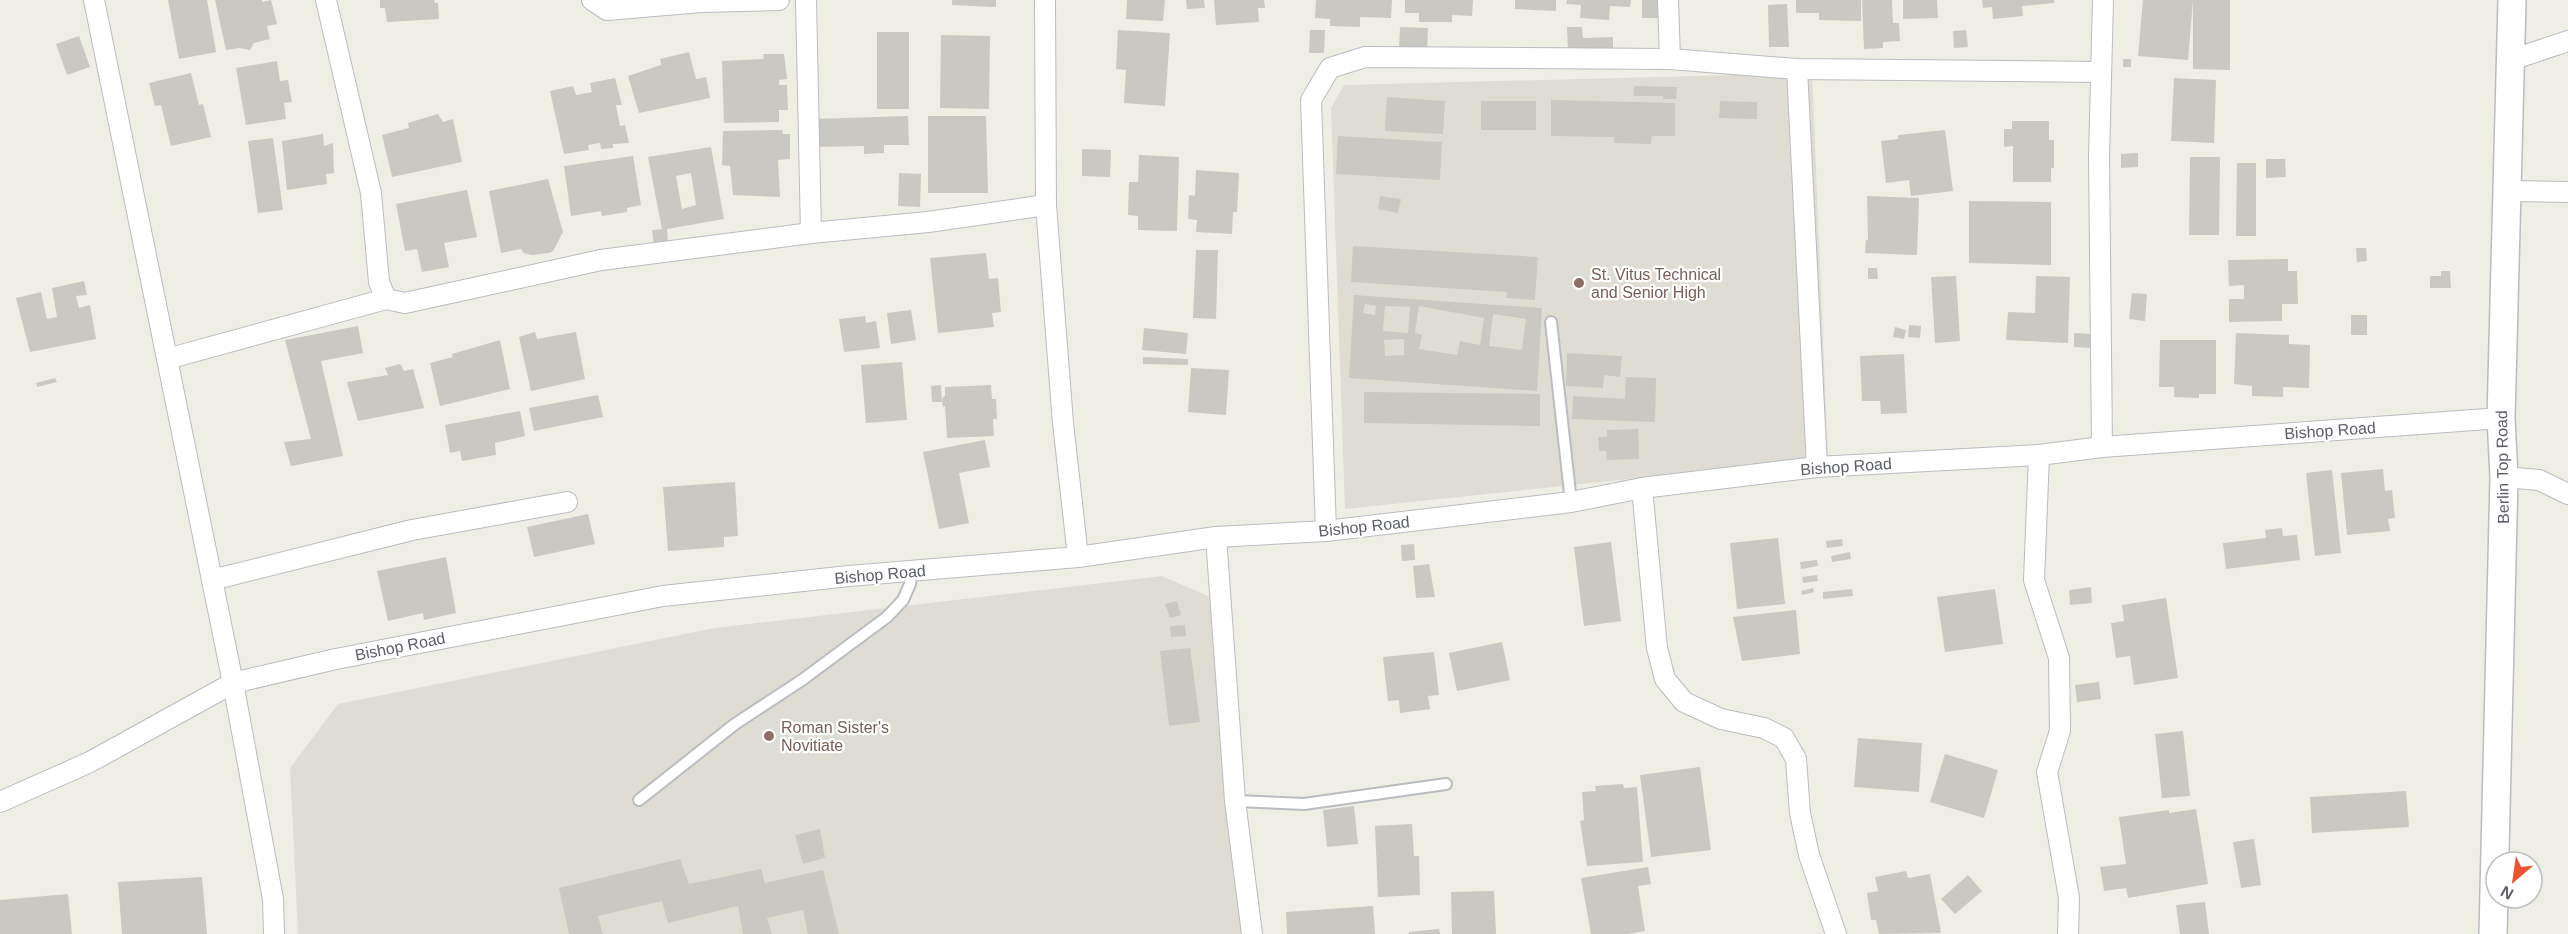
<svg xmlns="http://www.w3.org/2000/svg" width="2568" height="934" font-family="Arial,sans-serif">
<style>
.education{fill:#dfddd3}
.building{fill:#cac8c2;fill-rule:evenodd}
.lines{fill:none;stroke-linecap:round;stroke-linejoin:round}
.lane-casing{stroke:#b9bcc1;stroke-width:14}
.street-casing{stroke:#b9bcc1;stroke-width:22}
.secondary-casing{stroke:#babcc3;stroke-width:30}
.lane{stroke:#fff;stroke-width:10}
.street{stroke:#fff;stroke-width:20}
.secondary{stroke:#fff;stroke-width:27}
.education-dot{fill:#8d6e63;stroke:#fff;stroke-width:2}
.labels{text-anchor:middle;stroke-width:4.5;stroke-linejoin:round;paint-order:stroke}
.education-label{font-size:16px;fill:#785e54;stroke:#fff;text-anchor:start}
.street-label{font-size:16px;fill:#5c5f66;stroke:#fff}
</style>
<rect width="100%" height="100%" fill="#efeee5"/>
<g class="education">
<polygon points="1812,73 1828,458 1345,509 1331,108 1344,85"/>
<polygon points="1162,576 1210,597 1243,934 298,934 290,768 338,704 715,628"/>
</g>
<g class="building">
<polygon points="168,0 207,0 216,52 179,59"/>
<polygon points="215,0 262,0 262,2 271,0 277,24 267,26 270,39 254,43 250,50 239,48 226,50"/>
<polygon points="380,0 434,0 435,3 438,3 439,19 387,22 385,8 380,8"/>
<polygon points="952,0 996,0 996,7 952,5"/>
<polygon points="1127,0 1165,0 1163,21 1126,19"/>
<polygon points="1186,0 1204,0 1205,8 1187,9"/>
<polygon points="1214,0 1264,0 1265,8 1258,8 1259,22 1216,25"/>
<polygon points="1316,0 1392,0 1391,18 1360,17 1360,27 1330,26 1330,19 1315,18"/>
<polygon points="1405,0 1473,0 1472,16 1452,15 1452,22 1419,22 1419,13 1405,13"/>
<polygon points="1515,0 1556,0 1556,11 1515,9"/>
<polygon points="1567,0 1631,0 1630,7 1610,6 1609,20 1580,18 1581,5 1566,4"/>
<rect x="1642" y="0" width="16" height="18"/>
<polygon points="1796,0 1861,0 1861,21 1819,20 1819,13 1796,13"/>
<polygon points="1862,0 1892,0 1893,23 1899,23 1900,41 1883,42 1883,48 1864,49"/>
<polygon points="1903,0 1937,0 1938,18 1903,19"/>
<polygon points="1982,0 2054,0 2054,3 2022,6 2023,16 1993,19 1992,7 1983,8"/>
<polygon points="2143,0 2193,0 2188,60 2138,56"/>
<polygon points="2193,0 2230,0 2230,70 2193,69"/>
<polygon points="1787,4 1789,47 1769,47 1768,5"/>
<polygon points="1400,27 1428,28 1427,50 1399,49"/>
<polygon points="1567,27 1582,27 1583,38 1613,37 1613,50 1568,51"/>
<polygon points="1118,30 1170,33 1165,106 1124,103 1126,70 1116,69"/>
<polygon points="1310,30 1325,30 1324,53 1309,53"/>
<polygon points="1966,30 1968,47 1954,48 1953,31"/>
<rect x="877" y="32" width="32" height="77"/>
<polygon points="941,35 990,36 989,109 940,108"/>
<polygon points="79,36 90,67 67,75 56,44"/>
<polygon points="689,52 696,79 706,77 710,98 639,113 628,76 661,65 660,59"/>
<polygon points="763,54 784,54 787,79 779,80 779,85 787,85 788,110 779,110 779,122 724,123 722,61 764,59"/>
<rect x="2123" y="59" width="8" height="8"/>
<polygon points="277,61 280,81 288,80 292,102 284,103 286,119 246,125 236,68"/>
<polygon points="191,73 199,105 203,104 211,137 171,146 161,105 155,106 149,83"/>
<polygon points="615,78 622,105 616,105 620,126 625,125 629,143 613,144 613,148 601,149 600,143 588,145 589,150 564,154 550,91 573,86 576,95 592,92 590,83"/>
<polygon points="2174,78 2216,80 2214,143 2171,141"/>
<polygon points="1634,86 1677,87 1676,99 1663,99 1663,96 1634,96"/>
<polygon points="1387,97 1445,101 1443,134 1385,131"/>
<polygon points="1551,100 1675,103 1675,136 1652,136 1651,144 1614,143 1614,137 1551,136"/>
<rect x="1481" y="101" width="55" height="29"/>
<polygon points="1720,101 1757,102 1757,119 1719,118"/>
<polygon points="438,114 443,122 453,119 462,162 392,177 382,135 409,128 408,123"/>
<polygon points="908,116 909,145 884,145 884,153 864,154 864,146 814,147 813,119"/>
<polygon points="928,116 986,116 988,193 928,193"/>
<polygon points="2012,121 2049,121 2049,140 2054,140 2054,168 2051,168 2051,182 2013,182 2013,146 2004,147 2004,129 2012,129"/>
<polygon points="782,130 783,134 790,134 790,159 778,160 780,197 733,195 730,166 722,165 723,131"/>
<polygon points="1945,130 1953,191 1911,196 1909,180 1886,183 1881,141 1898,139 1898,135"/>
<polygon points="323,134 324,146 333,143 334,173 326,174 327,184 287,190 282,141"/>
<polygon points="1338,136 1442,142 1440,180 1336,174"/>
<polygon points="273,138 283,210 258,213 248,141"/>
<path d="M711 147 724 219 667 229 668 244 654 245 652 230 662 229 648 157ZM691 173 696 205 682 209 676 176Z"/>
<polygon points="1082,149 1111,150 1110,177 1082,176"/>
<polygon points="2138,153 2138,167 2121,168 2121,154"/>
<polygon points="1139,155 1179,157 1177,231 1138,230 1138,216 1128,215 1129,182 1138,182"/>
<polygon points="633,156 641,205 627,208 627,212 602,216 601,211 571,216 564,166"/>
<polygon points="2190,157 2220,157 2219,235 2189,235"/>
<polygon points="2266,159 2285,159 2286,177 2266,178"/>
<polygon points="2237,163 2256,163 2256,236 2236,236"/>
<polygon points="1196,170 1239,173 1237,212 1233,212 1232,234 1196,232 1197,220 1188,219 1189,195 1195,196"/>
<polygon points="899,173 921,174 920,207 898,206"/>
<polygon points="548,179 563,232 553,251 549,253 532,255 524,253 521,249 501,253 489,191"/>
<polygon points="467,190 477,237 444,243 449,267 422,272 417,249 405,251 396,204"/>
<polygon points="1380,196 1401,199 1398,213 1378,209"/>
<polygon points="1867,196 1919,198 1917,255 1865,253 1866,240 1868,240"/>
<polygon points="1969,201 2051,202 2051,265 1969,263"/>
<polygon points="1353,246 1538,257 1535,300 1506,298 1507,292 1351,282"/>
<polygon points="2356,248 2366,248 2367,261 2357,262"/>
<polygon points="1196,250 1218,250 1216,319 1193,318"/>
<polygon points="986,253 989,279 998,278 1001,312 992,313 994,327 938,333 930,258"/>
<polygon points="2288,259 2288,271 2297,271 2298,304 2282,304 2282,321 2229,322 2229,299 2244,299 2244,285 2229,286 2228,260"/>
<polygon points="1868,268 1877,268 1878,279 1868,279"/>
<polygon points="2441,271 2450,271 2451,288 2430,288 2430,276 2441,276"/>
<polygon points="1956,276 1960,341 1935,343 1931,277"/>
<polygon points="2036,276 2070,277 2068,343 2006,340 2008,312 2035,313"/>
<polygon points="84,281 87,295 76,296 79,308 90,305 96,339 30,352 16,298 41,292 47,319 57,317 52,288"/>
<polygon points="2132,293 2147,294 2145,321 2129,319"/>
<path d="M1354 295 1542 308 1537 391 1349 378ZM1365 304 1376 306 1375 315 1363 313ZM1385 306 1410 307 1408 333 1383 331ZM1419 306 1484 318 1480 345 1460 341 1457 355 1419 349 1422 335 1415 333ZM1493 314 1526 319 1522 350 1489 346ZM1404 339V355L1385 356 1384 340Z"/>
<polygon points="911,310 916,340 891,344 887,313"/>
<rect x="2351" y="315" width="16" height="20"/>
<polygon points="865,316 866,323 876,321 880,348 844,352 839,319"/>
<polygon points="1909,325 1921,326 1920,338 1908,337"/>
<polygon points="358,326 363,353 321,361 343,456 291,466 284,442 311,439 285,340"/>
<polygon points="1895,327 1906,330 1904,339 1893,337"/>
<polygon points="1144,328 1188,333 1186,354 1142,350"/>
<polygon points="535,332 537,339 576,332 585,379 531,391 519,337"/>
<polygon points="2074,333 2092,334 2092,348 2074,347"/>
<polygon points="2236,333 2289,335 2289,344 2310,345 2309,388 2283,387 2283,397 2252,396 2252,386 2234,384"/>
<polygon points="500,340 510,389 440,406 430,363 453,357 452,354"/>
<polygon points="2160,340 2216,340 2216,394 2199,394 2199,398 2174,397 2174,387 2159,387"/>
<polygon points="1567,353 1622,356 1620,377 1604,375 1603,388 1566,386"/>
<polygon points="1904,354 1907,413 1881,414 1880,401 1862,401 1860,356"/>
<polygon points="1143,357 1188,359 1188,365 1143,364"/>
<polygon points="902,362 907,420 866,423 861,365"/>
<polygon points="400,364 404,371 413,369 424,408 358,421 347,382 388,375 385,368"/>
<polygon points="1191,368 1229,370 1226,415 1188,412"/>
<polygon points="1626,377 1656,378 1655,422 1572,419 1573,396 1625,399"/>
<polygon points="55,378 57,382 37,387 36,383"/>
<polygon points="941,385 942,402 943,397 945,396 945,387 991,385 992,399 996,399 997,419 993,419 994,436 947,438 945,406 943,407 942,402 932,402 931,386"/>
<polygon points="1364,392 1540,394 1540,426 1364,423"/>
<polygon points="598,395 603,417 534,431 529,408"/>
<polygon points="520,411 525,436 495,443 496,455 462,461 460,451 450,453 445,425"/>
<polygon points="1638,429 1639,459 1607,460 1606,451 1599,451 1598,437 1607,437 1607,430"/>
<polygon points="985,440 990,467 959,473 969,523 939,529 923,452"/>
<polygon points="2383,469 2385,491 2392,490 2395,518 2388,519 2390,531 2347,535 2341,473"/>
<polygon points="2332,470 2341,553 2315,556 2306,473"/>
<polygon points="735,482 738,536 724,537 724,547 668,551 663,487"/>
<polygon points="588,514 595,544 534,557 527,527"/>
<polygon points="2282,528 2283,536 2297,535 2300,560 2226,569 2223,543 2266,538 2265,530"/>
<polygon points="1778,538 1785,604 1737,609 1730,543"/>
<polygon points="1842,539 1843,546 1827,548 1826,541"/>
<polygon points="1611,542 1621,621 1584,626 1574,547"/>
<polygon points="1414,544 1415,560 1402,561 1401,545"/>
<polygon points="1850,552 1851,559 1832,562 1831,556"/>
<polygon points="446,557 456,613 424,620 423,613 388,621 377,571"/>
<polygon points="1817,560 1818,566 1801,569 1800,562"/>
<polygon points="1429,564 1435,597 1416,598 1413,566"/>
<polygon points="1817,575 1818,581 1803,583 1802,577"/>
<polygon points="2091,587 2092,603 2070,605 2069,590"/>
<polygon points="1813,588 1814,592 1802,595 1801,591"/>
<polygon points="1852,589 1853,596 1823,599 1823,592"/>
<polygon points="1995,589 2003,644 1945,652 1937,597"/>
<polygon points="2166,598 2178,678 2134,685 2130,656 2116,658 2111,623 2124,621 2122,605"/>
<polygon points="1177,601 1181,615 1170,618 1165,604"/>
<polygon points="1796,610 1800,654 1742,661 1733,617"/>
<polygon points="1185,625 1186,636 1171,637 1170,626"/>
<polygon points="1502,642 1510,680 1457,691 1449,653"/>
<polygon points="1190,648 1200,722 1169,726 1160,651"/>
<polygon points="1434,652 1439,695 1428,696 1430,709 1400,713 1399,700 1388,701 1383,657"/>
<polygon points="2099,682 2101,699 2077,702 2075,685"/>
<polygon points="2183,731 2190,796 2162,798 2155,734"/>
<polygon points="1858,738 1922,743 1919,792 1854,787"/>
<polygon points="1945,754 1998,770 1984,818 1930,802"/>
<polygon points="1700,767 1711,850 1651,857 1640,775"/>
<polygon points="1623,784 1624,788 1637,787 1643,862 1587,866 1580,821 1584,820 1582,792 1596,791 1595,786"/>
<polygon points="2406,791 2409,827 2312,833 2310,797"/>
<polygon points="1354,806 1358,844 1327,847 1323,810"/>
<polygon points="2196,809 2208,884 2128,898 2126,888 2104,891 2100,867 2126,864 2119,817 2169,810 2169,813"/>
<polygon points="1412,824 1414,856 1419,856 1420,895 1378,897 1375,826"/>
<polygon points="820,829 825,858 803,864 795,835"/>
<polygon points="2254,839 2261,885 2241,888 2233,842"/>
<polygon points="680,859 689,884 761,869 765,883 823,870 839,934 808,934 803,910 767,918 772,934 743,934 738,906 668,923 662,901 598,916 603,934 569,934 559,888"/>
<polygon points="1648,867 1651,884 1638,886 1645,931 1628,934 1591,934 1581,878"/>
<polygon points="1906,871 1908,878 1930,874 1941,933 1879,934 1876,920 1871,920 1867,893 1878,891 1875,877"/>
<polygon points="1968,875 1982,891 1955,914 1941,899"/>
<polygon points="202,877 207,934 122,934 118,882"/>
<polygon points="1494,891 1496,934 1452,934 1451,892"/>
<polygon points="68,894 72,934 0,934 0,900"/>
<polygon points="2205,902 2209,934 2180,934 2176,905"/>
<polygon points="1373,906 1375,934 1287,934 1286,912"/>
<polygon points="1439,929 1440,934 1409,934 1409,932"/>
</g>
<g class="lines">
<defs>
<g id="lane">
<polyline points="1551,322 1571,502"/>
<polyline points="639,800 735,724 802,680 887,617 903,600 910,584 911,572"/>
<polyline points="1235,801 1304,804 1446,784"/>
</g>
<g id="street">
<polyline points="94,0 233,683 273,899 274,934"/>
<polyline points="326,0 371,193 379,282 386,299 405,303 601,260 811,233 928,222 1046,205"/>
<polyline points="592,0 607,10 701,2 779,0"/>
<polyline points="806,0 811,233"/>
<polyline points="1045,0 1046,205 1063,423 1078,557"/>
<polyline points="1668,0 1670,59"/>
<polyline points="2511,60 2568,41"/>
<polyline points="1797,69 1817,467"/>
<polyline points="2509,191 2568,192"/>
<polyline points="167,359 386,299"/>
<polyline points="2102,447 2099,157 2103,0"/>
<polyline points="2039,455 2034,580 2059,658 2060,731 2047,772 2069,898 2068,934"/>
<polyline points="2504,477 2539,480 2568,494"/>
<polyline points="1642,488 1657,648 1665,679 1684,702 1721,719 1764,728 1784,738 1796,759 1800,813 1809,855 1836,934"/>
<polyline points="1326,531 1311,100 1330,68 1365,57 1670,59 1797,69 2100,72"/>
<polyline points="1216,537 1235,801 1252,934"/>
<polyline points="212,580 412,530 567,502"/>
<polyline points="0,802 90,762 233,683 336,659 663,596 849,576 1078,557 1216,537 1326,531 1571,502 1642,488 1817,467 2039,455 2102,447 2501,418"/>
</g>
<polyline id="secondary" points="2493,934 2504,477 2501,418 2512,0"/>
</defs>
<use href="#lane" class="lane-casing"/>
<use href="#street" class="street-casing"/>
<use href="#secondary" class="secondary-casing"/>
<use href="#lane" class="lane"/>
<use href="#street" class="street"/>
<use href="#secondary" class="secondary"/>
</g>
<g class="education-dot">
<circle cx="1579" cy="283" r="6"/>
<circle cx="769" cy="736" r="6"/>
</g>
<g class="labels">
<g class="education-label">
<text x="1591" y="280">St. Vitus Technical<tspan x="1591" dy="18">and Senior High</tspan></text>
<text x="781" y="733">Roman Sister's<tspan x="781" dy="18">Novitiate</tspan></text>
</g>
<g class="street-label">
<text transform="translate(2330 430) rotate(-4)" y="6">Bishop Road</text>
<text transform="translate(1846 466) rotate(-4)" y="6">Bishop Road</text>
<text transform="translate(2502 467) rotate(-91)" y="6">Berlin Top Road</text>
<text transform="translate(1364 526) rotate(-6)" y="6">Bishop Road</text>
<text transform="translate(880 574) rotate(-5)" y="6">Bishop Road</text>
<text transform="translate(400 646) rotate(-11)" y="6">Bishop Road</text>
</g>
</g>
<g transform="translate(2514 880) rotate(209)"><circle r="28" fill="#ffffff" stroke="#bebfc2" stroke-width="1.5"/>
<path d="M0-4.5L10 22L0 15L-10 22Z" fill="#ec532e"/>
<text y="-9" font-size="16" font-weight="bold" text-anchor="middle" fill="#5c5f66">N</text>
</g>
</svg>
